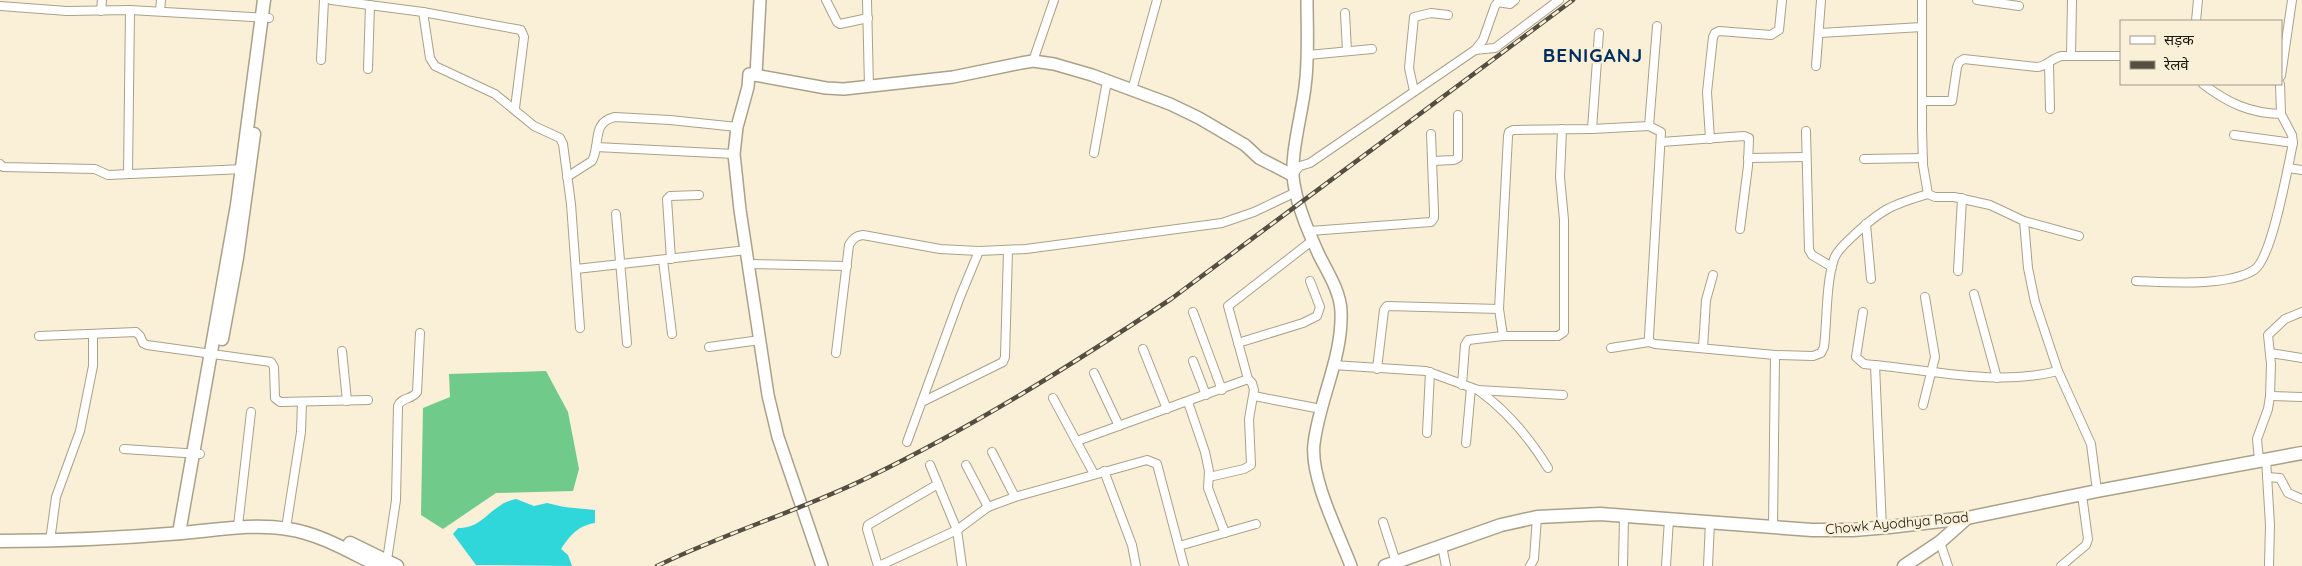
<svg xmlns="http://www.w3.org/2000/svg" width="2302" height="566" font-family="Quicksand,'Noto Sans Devanagari',sans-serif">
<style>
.forest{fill:#70cb8b}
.water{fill:#2fd7da}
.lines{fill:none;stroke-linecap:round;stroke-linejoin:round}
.street-casing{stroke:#aaa18a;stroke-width:10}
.secondary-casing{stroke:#aaa18a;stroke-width:14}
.primary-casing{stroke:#aaa18a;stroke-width:15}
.street{stroke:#fff;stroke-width:8}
.secondary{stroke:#fff;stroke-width:11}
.primary{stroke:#fff;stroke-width:12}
.rail-casing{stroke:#544f42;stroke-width:4.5}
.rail{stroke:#faefd7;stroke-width:2.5;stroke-dasharray:8;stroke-linecap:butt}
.labels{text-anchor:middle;stroke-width:5;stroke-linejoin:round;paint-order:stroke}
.street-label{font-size:14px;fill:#1b180f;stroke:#faefd7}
.district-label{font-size:19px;font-weight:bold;letter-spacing:1px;fill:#012d5f;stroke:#faefd7}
</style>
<rect width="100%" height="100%" fill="#faefd7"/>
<polygon class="forest" points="546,371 568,412 579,469 573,491 496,493 443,529 421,515 423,408 450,397 449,374"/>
<path class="water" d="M516 499 534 506 547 503 564 507 595 510V523C578 526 571 534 561 549L568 555 572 566 476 565 453 534 458 528C479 528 485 515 501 505 505 502 511 500 516 499Z"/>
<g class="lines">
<defs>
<g id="street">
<polyline points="331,0 423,12 521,30 524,37 515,108"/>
<polyline points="826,0 837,22 840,24 868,18"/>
<polyline points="867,0 869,87"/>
<polyline points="1922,0 1922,129 1923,165 1928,194 1935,197 1954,197 1990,205 2024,221 2079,236"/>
<polyline points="1977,0 2019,6"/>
<polyline points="0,6 67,11 130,10 269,18"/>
<polyline points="101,11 102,0"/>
<polyline points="160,11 161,0"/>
<polyline points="423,12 430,58 435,66 495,94 534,126 560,138 563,144 571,204 580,328"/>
<polyline points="1345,13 1347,51"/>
<polyline points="2196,21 2198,0"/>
<polyline points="1820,33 1922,27"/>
<polyline points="1475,50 1495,48 1559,0"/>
<polyline points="1308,55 1372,49"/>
<polyline points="2071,56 2072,0"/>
<polyline points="321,60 324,0"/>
<polyline points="1033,61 1054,0"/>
<polyline points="2049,64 2050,109"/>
<polyline points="1816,66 1821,0"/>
<polyline points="368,69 370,5"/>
<polyline points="2281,76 2292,0"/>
<path d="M2203 84C2228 103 2249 113 2281 114"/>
<polyline points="1132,90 1157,0"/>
<polyline points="1414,91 1409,68 1414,17 1431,13 1448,15"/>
<path d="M1922 101H1952L1957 67 1959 62 1964 59 2037 67C2048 66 2051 58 2062 56H2121"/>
<polyline points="1649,126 1657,26"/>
<polyline points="1592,129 1599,33"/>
<polyline points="1806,131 1809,250 1812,255 1832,267"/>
<polyline points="2234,135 2293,143"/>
<polyline points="1710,139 1707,92 1713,37 1715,33 1719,31 1771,35 1779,30 1782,0"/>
<polyline points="1661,142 1744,136 1749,138 1748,166 1740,229"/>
<polyline points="596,147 734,154"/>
<polyline points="1094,153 1107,81"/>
<polyline points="1748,158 1806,157"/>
<polyline points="1864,159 1923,158"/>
<polyline points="1432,161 1454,160 1458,158 1458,115"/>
<polyline points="0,164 3,167 95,169 108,175 244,169"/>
<polyline points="2288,168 2302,170"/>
<polyline points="128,174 130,10"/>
<polyline points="1292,175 1300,166 1310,163 1475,50 1483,40 1495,6 1498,2 1510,4 1515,0"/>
<path d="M567 177 592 161C601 144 591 122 615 117L670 120 737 127"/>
<polyline points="616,214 627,343"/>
<polyline points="2024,221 2028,268 2035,302 2058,371 2091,444 2097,491"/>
<polyline points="1866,224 1871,279"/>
<polyline points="1310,231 1431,222 1434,218 1434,212 1431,134"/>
<polyline points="671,259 667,199 670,196 699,195"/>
<polyline points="663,260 672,334"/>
<polyline points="749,264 847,266"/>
<polyline points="576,269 747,250"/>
<polyline points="1958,271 1962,198"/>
<path d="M2136 281C2167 282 2227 287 2254 270 2272 259 2288 166 2293 143L2292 135 2281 114 2280 84"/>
<polyline points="1974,294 1997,378"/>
<polyline points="1499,309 1503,336"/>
<polyline points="1193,312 1222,390"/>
<path d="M1863 312 1856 357 1864 364C1928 369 1994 387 2058 371"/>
<polyline points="39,336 136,332 140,336 143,343 147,345 271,362 274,367 275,398 280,402 368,400"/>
<polyline points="1238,343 1303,323 1317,316 1320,307 1310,281"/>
<polyline points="709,347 760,340"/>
<polyline points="1611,348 1649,342"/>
<polyline points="1703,348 1706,300 1713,275"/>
<polyline points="1143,349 1167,409"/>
<polyline points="342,351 347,401"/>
<path d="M836 353 849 245C853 238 856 236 863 235L940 249 979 251 1026 249 1222 223 1254 212 1296 192"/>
<polyline points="2270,353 2302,358"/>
<polyline points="1193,361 1206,395"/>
<polyline points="1333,365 1426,371 1478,390 1563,395"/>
<polyline points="1875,365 1882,528"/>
<path d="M1377 369 1384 310 1387 306 1499 309 1508 136 1509 132 1513 130 1592 129 1649 126 1661 132 1649 336V342L1655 344 1775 355 1813 356 1821 353 1824 347C1827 322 1826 282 1834 259 1837 250 1846 243 1853 236 1882 209 1891 205 1928 194"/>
<polyline points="1094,373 1119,426"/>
<polyline points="1462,385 1465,345 1468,340 1503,336 1558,336 1564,332 1564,220 1560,177 1562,129"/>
<path d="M1478 390C1507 411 1529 437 1548 468"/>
<polyline points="1254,396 1321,409"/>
<polyline points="2270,396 2301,397"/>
<polyline points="1053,398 1094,474"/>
<polyline points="922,402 1003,362 1005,357 1008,251"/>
<polyline points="1188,402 1205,452 1209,471 1208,488 1225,533"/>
<polyline points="1923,405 1935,357 1925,297"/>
<polyline points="1427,433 1430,372"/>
<polyline points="1077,441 1248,379 1228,306 1313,240"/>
<polyline points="907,442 960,297 979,251"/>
<polyline points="1466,443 1471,388"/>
<polyline points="124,449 200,454"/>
<polyline points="992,452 1015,497"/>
<polyline points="2266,459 2270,525 2269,566"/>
<polyline points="2259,460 2257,439 2268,409 2270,396 2271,364 2268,335 2285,319 2302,312"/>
<polyline points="930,465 957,530 962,566"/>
<polyline points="966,465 988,507"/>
<polyline points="1104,471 1132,545 1136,566"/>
<polyline points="1209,477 1244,469 1251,465 1249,419 1254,390 1252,383 1248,379"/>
<polyline points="2267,477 2280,478 2288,493 2302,499"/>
<polyline points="1383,522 1396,562"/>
<polyline points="238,526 251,412"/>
<polyline points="286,528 301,432 302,402"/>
<polyline points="1773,528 1775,355"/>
<polyline points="50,541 56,497 80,431 93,366 93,334"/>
<polyline points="1940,542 1948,566"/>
<polyline points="1179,546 1256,524"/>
<polyline points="1442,546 1446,566"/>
<path d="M387 560 396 500 398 406C401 397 412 400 417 392L420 333"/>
<polyline points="878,566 867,529 868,525 938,484"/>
<polyline points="879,566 957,530 988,507 1015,497 1147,460 1157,464 1184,566"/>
<polyline points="1530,566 1534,559 1537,517"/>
<polyline points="1623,566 1624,516"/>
<polyline points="1666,566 1669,519"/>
<polyline points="1708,566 1710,522"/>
<polyline points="2061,566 2086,545 2088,539 2082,495"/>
</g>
<g id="secondary">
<path d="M1307 0C1307 29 1309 58 1305 87 1302 114 1289 158 1294 184 1298 208 1309 233 1319 255 1328 273 1340 291 1341 311 1343 357 1319 400 1314 444 1310 478 1339 534 1351 566"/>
<polyline points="756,75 760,0"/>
<polyline points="822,566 778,437 768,395 740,210 734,154 737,127 748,87 749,74 826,88 844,89 953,77 1021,63 1033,61 1054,64 1092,75 1170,104 1199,118 1245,145 1259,158 1292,175"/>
</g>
<g id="primary">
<polyline points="222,339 237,258 254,134"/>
<polyline points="179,533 237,205 264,0"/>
<path d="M0 541C61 541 122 538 182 533 217 530 253 523 288 529 321 534 350 552 379 566"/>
<polyline points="350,543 397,566"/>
<polyline points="1385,566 1501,525 1537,517 1600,514 1812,530 1853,530 1889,527 1967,518 2097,491 2302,453"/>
<polyline points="1904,566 1940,542 1967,518"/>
</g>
</defs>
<use href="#street" class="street-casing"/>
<use href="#secondary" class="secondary-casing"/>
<use href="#primary" class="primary-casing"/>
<use href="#street" class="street"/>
<use href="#secondary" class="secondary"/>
<use href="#primary" class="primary"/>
<defs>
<path id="rail" d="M657 566C725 533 799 511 867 478 973 427 1073 364 1171 299L1573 0"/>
</defs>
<use href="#rail" class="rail-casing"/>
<use href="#rail" class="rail"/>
</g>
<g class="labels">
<g class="street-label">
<text transform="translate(1897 523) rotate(-5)" y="5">Chowk Ayodhya Road</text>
</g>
<g class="district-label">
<text x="1593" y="62">BENIGANJ</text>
</g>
</g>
<rect x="2120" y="20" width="162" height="65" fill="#faefd7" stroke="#a19987"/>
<rect x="2130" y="36" width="25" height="8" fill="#ffffff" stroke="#a19987"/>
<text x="2164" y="45" font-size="15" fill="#1b180f">सड़क</text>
<rect x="2130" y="61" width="25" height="8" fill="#544f42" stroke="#a19987"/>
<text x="2164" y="70" font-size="15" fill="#1b180f">रेलवे</text>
</svg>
